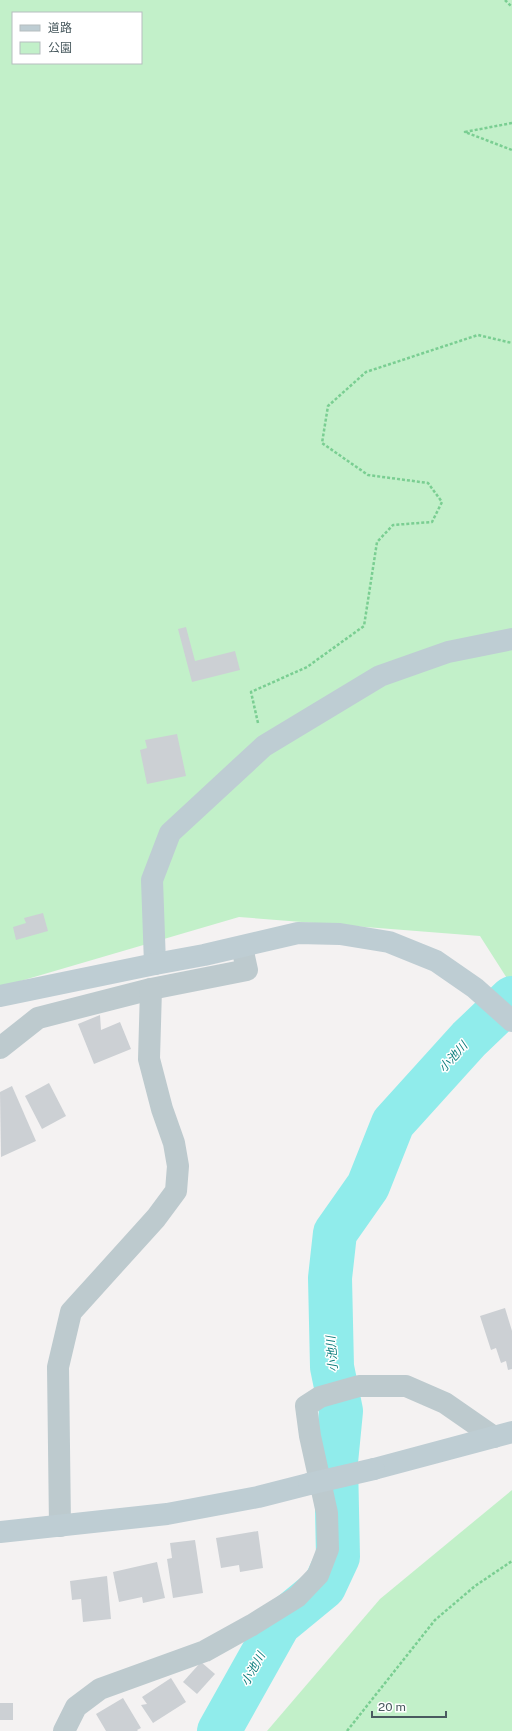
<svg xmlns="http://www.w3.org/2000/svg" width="512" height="1731" font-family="'Public Sans','Noto Sans JP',sans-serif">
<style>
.green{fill:#c2f0c9;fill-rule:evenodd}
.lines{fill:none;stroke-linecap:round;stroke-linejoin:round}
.river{stroke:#90eceb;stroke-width:44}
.building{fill:#ccd0d4}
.path{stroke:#7ace92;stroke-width:2.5;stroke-dasharray:3 2;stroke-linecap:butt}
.street{stroke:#bdcace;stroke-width:22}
.secondary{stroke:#becdd3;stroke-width:22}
.secondary-bridge{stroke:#becdd3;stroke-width:22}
.labels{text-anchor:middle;stroke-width:3;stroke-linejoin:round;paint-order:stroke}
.water-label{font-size:12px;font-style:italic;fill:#0f7f7e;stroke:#fff}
</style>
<rect width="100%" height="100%" fill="#f4f2f2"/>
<g class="green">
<path d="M0 0H512V986L480 936 239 917 0 987ZM13 13H141V63H13Z"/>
<polygon points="512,1490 512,1731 267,1731 380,1599"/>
</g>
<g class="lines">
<polyline class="river" points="219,1731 279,1624 324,1587 338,1557 336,1462 341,1411 332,1367 330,1278 335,1233 368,1186 393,1123 469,1039 512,998"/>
</g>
<g class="building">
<polygon points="186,627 195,661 235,651 240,670 192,682 178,629"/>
<polygon points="177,734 186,776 147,784 140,750 147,748 145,740"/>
<polygon points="43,913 48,931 16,940 13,927 26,923 24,918"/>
<polygon points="100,1015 101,1030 120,1022 131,1049 94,1064 78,1024"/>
<polygon points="49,1083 66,1116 42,1129 25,1096"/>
<polygon points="12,1086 36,1141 1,1157 0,1092"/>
<polygon points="505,1308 512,1331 512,1369 508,1370 506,1361 501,1363 496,1348 491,1350 480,1316"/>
<polygon points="258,1531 263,1568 240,1572 239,1565 221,1568 216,1538"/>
<polygon points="195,1540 203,1593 173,1598 167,1559 172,1558 170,1543"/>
<polygon points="157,1562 165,1598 143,1603 142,1597 119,1602 113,1572"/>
<polygon points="107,1576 111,1619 83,1622 81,1599 72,1600 70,1581"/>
<polygon points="201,1662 215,1674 197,1694 183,1682"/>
<polygon points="171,1678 186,1702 153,1723 141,1705 147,1704 142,1697"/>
<polygon points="123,1698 141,1728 137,1730 138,1731 106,1731 96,1714"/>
<rect x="0" y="1703" width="13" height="17"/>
</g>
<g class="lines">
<g class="path">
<polyline points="505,0 512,7"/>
<polyline points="512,123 465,132 512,150"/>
<polyline points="258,723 251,692 307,667 364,626 377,542 393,525 432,522 442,502 428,483 368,475 322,443 328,406 366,372 478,335 512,343"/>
<polyline points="347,1731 435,1620 475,1586 512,1561"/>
</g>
<g class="street">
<polyline points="0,1048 38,1018 151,989 247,970 242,947"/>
<polyline points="60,1526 58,1367 71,1312 156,1218 176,1191 178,1166 174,1143 162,1109 149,1059 151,989"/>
<polyline points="64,1731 76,1707 100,1689 205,1651 252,1625 297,1597 318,1575 328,1549 327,1513 310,1436 306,1406 320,1397 359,1386 406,1386 445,1403 494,1437"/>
</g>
<g class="secondary">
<polyline points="155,964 152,880 170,833 264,746 380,676 448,652 512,639"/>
<polyline points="0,996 155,964 204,955 298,933 340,934 389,942 436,961 475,988 512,1021"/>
<polyline points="374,1469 512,1432"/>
<polyline points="0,1532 167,1514 258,1497 309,1484"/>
</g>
<polyline class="secondary-bridge" points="309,1484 374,1469"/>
</g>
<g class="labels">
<g class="water-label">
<text transform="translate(453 1057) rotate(-48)" y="4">小池川</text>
<text transform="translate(332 1354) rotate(-94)" y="4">小池川</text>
<text transform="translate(253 1669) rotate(-61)" y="4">小池川</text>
</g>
</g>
<rect x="12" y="12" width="130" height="52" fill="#ffffff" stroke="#b6bdbf"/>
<rect x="20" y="25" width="20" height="6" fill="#becdd3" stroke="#b6bdbf"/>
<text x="48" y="32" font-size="12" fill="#495a5f">道路</text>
<rect x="20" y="42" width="20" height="12" fill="#c2f0c9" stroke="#b6bdbf"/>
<text x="48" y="52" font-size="12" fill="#495a5f">公園</text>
<path d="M372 1711v6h74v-6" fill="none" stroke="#495a5f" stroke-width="2"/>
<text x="378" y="1711" font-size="12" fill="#495a5f" stroke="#ffffff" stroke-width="3" paint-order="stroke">20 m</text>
</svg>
